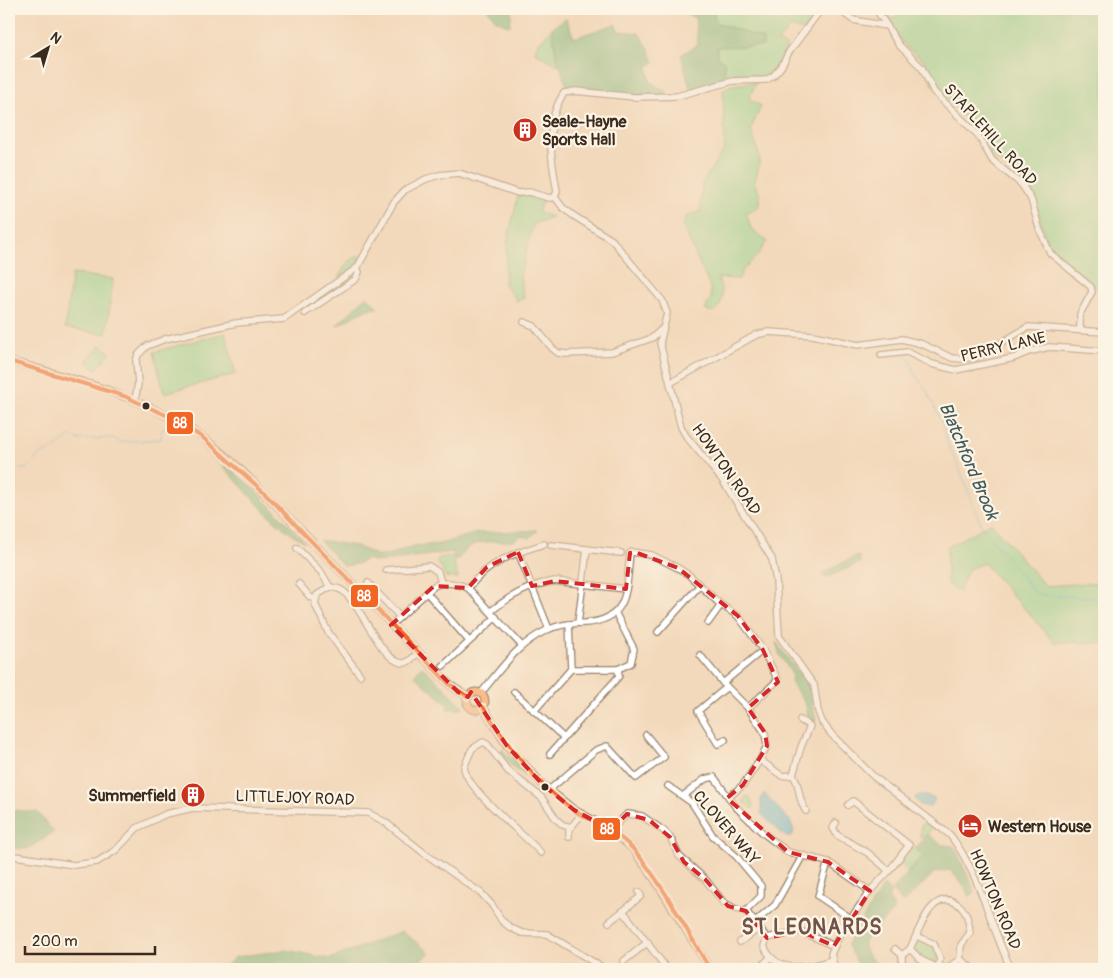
<svg xmlns="http://www.w3.org/2000/svg" width="1113" height="978" font-family="Pangolin,sans-serif">
<style>
.green{fill:#92da95;stroke:#66825a}
.forest{fill:#75ba7e;stroke:#58724e}
.water{fill:#51b4d0;stroke:#466f77}
.lines{fill:none;stroke-linecap:round;stroke-linejoin:round}
.stream{stroke:#51b4d0;stroke-width:1}
.minor-casing{stroke:#97826c;stroke-width:8}
.major-casing{stroke:#97826c;stroke-width:9}
.minor{stroke:#fff;stroke-width:5.5}
.major{stroke:#f9bc8a;stroke-width:7}
.bus-1-casing{stroke:#fcf5e5;stroke-width:8}
.bus-1{stroke:#f26522;stroke-width:4}
.marked{fill:none;stroke:#d62828;stroke-width:4;stroke-dasharray:10 6;stroke-linejoin:round}
.bus-dot{fill:#3b2a1e;stroke:#fcf5e5;stroke-width:2}
.labels{text-anchor:middle;stroke-width:4.5;stroke-linejoin:round;paint-order:stroke}
.poi-label{font-size:16px;font-weight:bold;fill:#3b2a1e;stroke:#fcf5e5;text-anchor:start}
.street-label{font-size:16px;fill:#3b2a1e;stroke:#fcf5e5}
.water-label{font-size:18px;font-style:italic;fill:#435a5c;stroke:#fcf5e5}
.district-label{font-size:21px;font-weight:bold;letter-spacing:1px;fill:#725349;stroke:#fcf5e5}
.line-badge{stroke:#fcf5e5;stroke-width:2}
.badge-label{font-size:14px;text-anchor:middle;font-weight:bold;fill:#fff}
</style>
<rect width="100%" height="100%" fill="#fcf5e5"/>
<filter id="ink" filterUnits="userSpaceOnUse"><feTurbulence type="fractalNoise" baseFrequency=".02" numOctaves="2"/><feDisplacementMap in="SourceGraphic" scale="10" xChannelSelector="R" yChannelSelector="G"/><feConvolveMatrix kernelMatrix="1 2 1 2 8 2 1 2 1" color-interpolation-filters="sRGB"/></filter>
<filter id="wash" filterUnits="userSpaceOnUse"><feTurbulence type="fractalNoise" baseFrequency=".0096" numOctaves="4" result="noise"/><feDisplacementMap in="SourceGraphic" scale="20" xChannelSelector="R" yChannelSelector="G"/><feGaussianBlur stdDeviation="1.12" result="paint"/><feColorMatrix in="noise" values="0 0 0 0 0 0 0 0 0 0 0 0 0 0 0 0 0 1.4 0 .05"/><feComposite in="paint" operator="in"/></filter>
<g filter="url(#wash)">
<rect width="100%" height="100%" fill="#f3d9bb"/>
<g class="green">
<polygon points="713,9 819,9 803,31 790,27 778,42 787,47 780,61 764,78 724,75 724,61 717,57 716,47 763,39 715,22"/>
<polygon points="879,9 887,17 894,19 902,9 1104,9 1104,293 1061,260 1048,245 1038,211 1027,186 993,157 980,134 932,84 923,60 906,47"/>
<path d="M552 28 556 54 560 66 535 52C536 41 547 37 552 28Z"/>
<path d="M756 82 749 99 761 106 751 129C758 156 764 154 754 183 760 192 764 201 755 210L746 212 751 229 767 241 757 256 742 271 739 279 718 278C722 290 726 303 714 312L705 310 711 298 710 287 683 227 686 217 700 211 702 184 725 147 723 89 732 85Z"/>
<polygon points="529,194 543,199 538,212 552,217 534,224 531,231 520,277 524,298 517,301 504,284 508,238 518,196"/>
<path d="M361 255 356 266 339 278C344 267 348 259 361 255Z"/>
<polygon points="72,274 113,279 106,334 65,328"/>
<polygon points="225,333 236,374 164,393 154,352"/>
<polygon points="101,345 110,353 96,369 86,361"/>
<polygon points="991,523 1045,586 1104,582 1104,643 1054,642 984,563 968,569 959,592 947,584 947,547"/>
<polygon points="452,556 458,578 445,577 441,566 436,562 439,558"/>
<polygon points="746,796 749,797 754,806 753,809 743,802"/>
<polygon points="926,820 934,826 922,839 920,837 921,826"/>
<polygon points="911,848 916,848 923,856 908,872 900,864"/>
<path d="M918 938 933 945 938 959 937 963C928 961 918 956 913 947Z"/>
</g>
<g class="forest">
<polygon points="487,9 512,9 510,26 496,20"/>
<polygon points="677,9 713,9 715,22 763,39 763,46 717,47 717,57 724,61 725,80 691,92 681,55 698,44 695,18"/>
<path d="M566 18 574 38 615 24 619 31 639 33 649 49 654 62 648 66 650 82 667 92C652 101 587 91 568 90L556 54 552 28Z"/>
<polygon points="367,296 378,308 368,309 336,326"/>
<path d="M202 444 255 490 305 542C275 526 256 502 234 478 223 467 211 458 201 445Z"/>
<path d="M538 530 530 538 519 535 515 540C504 542 478 540 469 547 464 551 461 558 455 561L453 552 376 562 367 559 357 564 344 566 319 540 356 546 378 556H384L413 546 440 544 477 533Z"/>
<polygon points="858,555 861,562 857,564 826,578 821,574"/>
<polygon points="776,642 808,686 816,720 815,722 808,717 806,705 791,682 792,674 779,654"/>
<polygon points="422,666 459,702 463,706 462,709 447,709 448,705 414,675"/>
<polygon points="502,749 527,773 528,776 514,769 500,751"/>
<polygon points="9,810 37,812 54,832 27,849 9,848"/>
<polygon points="928,834 942,845 954,846 975,892 969,897 965,887 950,870 935,872 903,903 892,890 923,856 916,848"/>
<path d="M884 885 891 892 888 898 895 909 865 940C860 952 875 961 882 969H861L847 944Z"/>
<polygon points="402,931 430,953 408,969 223,969 235,957 286,950 330,959"/>
</g>
<g class="water">
<polygon points="764,793 791,822 794,832 791,837 786,837 761,814 761,799"/>
<polygon points="921,795 934,798 934,802 929,807 920,805 915,799 916,796"/>
</g>
<g class="lines">
<g class="stream">
<polyline points="899,356 909,357 915,375 924,386 942,421 947,443 958,465 981,525 1034,592 1043,595 1104,598"/>
<polyline points="9,466 20,469 27,469 39,455 52,450 70,436 78,440 113,438 120,442 161,439 162,430 167,423"/>
</g>
</g>
</g>
<g filter="url(#ink)">
<g class="lines">
<defs>
<g id="minor">
<path d="M821 9 789 52 781 67 773 76 766 80 733 81 677 96 634 97 575 91 564 93C544 123 551 158 557 191L555 197 563 208 574 216 612 240 662 300 667 313 660 343 681 427 686 436 723 481 772 559 776 581 779 636 814 685 818 711 822 722 832 735 873 776 950 835C980 874 990 925 1011 969"/>
<polyline points="838,9 853,20 887,26"/>
<polyline points="876,9 899,45 922,68 934,92 978,135 992,160 1022,185 1031,199 1039,228 1050,253 1091,287 1092,292 1080,314 1080,329"/>
<polyline points="305,313 356,279 359,272 357,268"/>
<polyline points="524,322 534,326 552,348 558,353 566,354 612,352 652,338 663,328"/>
<polyline points="881,355 907,352 932,364 956,370 1014,358 1028,352 1049,347 1104,351"/>
<polyline points="670,383 756,335 768,332 813,335 858,345 902,339 922,344 952,358 962,359 979,356 1028,327 1104,332"/>
<polyline points="135,401 138,383 136,361 138,355 147,346 165,339 236,323 284,319 357,268 394,202 405,190 426,179 439,175 459,173 518,193 529,192 549,198 555,197"/>
<polyline points="551,545 621,553"/>
<polyline points="297,548 321,572 330,587"/>
<polyline points="518,552 549,629"/>
<polyline points="386,570 429,566 438,572 441,583"/>
<polyline points="368,583 400,617"/>
<polyline points="299,584 310,597 315,599"/>
<path d="M468 588C491 561 512 554 544 544"/>
<polyline points="427,593 469,641"/>
<path d="M491 611C510 596 531 584 555 581L626 589"/>
<polyline points="578,623 587,549"/>
<polyline points="708,623 721,605"/>
<path d="M391 625 434 586C444 581 458 583 468 588L521 645"/>
<polyline points="658,632 699,586"/>
<polyline points="700,655 723,683 748,708 765,733 767,746 760,760 743,785 729,797"/>
<polyline points="443,666 496,617"/>
<polyline points="571,669 618,669 631,663 634,649 616,614"/>
<path d="M360 675 328 632 315 604 317 595 330 587C335 588 340 588 344 592 362 606 380 660 402 663 408 664 413 657 418 653"/>
<polyline points="723,683 763,650"/>
<polyline points="514,692 564,738"/>
<path d="M481 693C501 669 517 644 547 630 558 625 573 623 585 623 630 620 626 590 630 553L632 552 652 555 678 568 689 575 721 605 738 616 763 650 778 680 748 708"/>
<polyline points="534,711 571,669 569,624"/>
<polyline points="725,740 718,744 698,711 727,687"/>
<polyline points="550,754 619,676 618,669"/>
<polyline points="760,760 782,776 793,775"/>
<polyline points="793,775 801,747 810,726 800,720"/>
<path d="M793 775C801 785 797 799 806 811"/>
<polyline points="668,786 692,803 713,836 736,856 761,886 761,896 746,911"/>
<polyline points="549,790 596,750 607,746 636,778 664,757 646,735"/>
<polyline points="683,796 705,779 714,777 735,806 763,833 788,852 828,862 870,891"/>
<polyline points="836,823 833,828 837,835 868,853 889,871"/>
<polyline points="569,827 569,837"/>
<polyline points="611,830 627,814 642,816 664,831 670,837 679,856 705,879 723,902 735,909 746,911"/>
<path d="M541 853C525 835 466 790 464 767L472 749 483 742 487 744 508 771 542 798 556 819 563 825 571 827 582 814"/>
<polyline points="9,855 74,865 97,862 116,850 137,828 166,814 193,808 368,813 385,822 424,853 481,893 492,905 502,921 511,928 522,933 547,934 605,969"/>
<polyline points="828,862 818,896 852,919"/>
<polyline points="623,911 641,896 639,892"/>
<path d="M746 911 767 938 764 946C776 974 806 969 831 960"/>
<polyline points="609,922 623,911 667,969"/>
<polyline points="754,923 775,905 803,855"/>
<polyline points="917,936 934,944 940,959 938,968"/>
<polyline points="767,938 800,931 834,946"/>
<polyline points="740,942 760,928"/>
<polyline points="895,949 902,955 910,949"/>
<polyline points="960,959 969,966"/>
<polyline points="624,961 648,942"/>
<polyline points="902,963 902,955"/>
<polyline points="758,969 771,957"/>
<polyline points="835,969 831,954 840,934 870,891 889,871 909,845 853,801 848,805"/>
<path d="M940 969 921 960 910 949C918 933 931 888 956 903 967 910 969 921 970 933L961 945 960 959 946 969"/>
</g>
<g id="major">
<path d="M9 361C70 378 134 394 189 428 225 451 256 485 287 516 342 572 395 629 450 685L468 697"/>
<circle cx="476" cy="701" r="9"/>
<polyline points="483,707 507,746 543,785 574,810 611,830 633,849 654,878 710,969"/>
</g>
</defs>
<use href="#minor" class="minor-casing"/>
<use href="#major" class="major-casing"/>
<use href="#minor" class="minor"/>
<use href="#major" class="major"/>
<defs>
<g id="bus-1">
<polyline points="9,361 124,396 168,416 202,437 264,492 450,685 468,697"/>
<path d="M483 707C508 747 534 782 573 810 594 823 617 831 634 850 664 885 686 930 710 969"/>
</g>
</defs>
<use href="#bus-1" class="bus-1-casing"/>
<use href="#bus-1" class="bus-1"/>
</g>
</g>
<path d="M0 0H1113V978H0ZM518 552 532 586 555 581 626 589 630 553 635 552 678 568 738 616 763 650 778 682 748 708 765 733 767 746 743 785 727 798 788 852 828 862 870 891 834 946 800 931 767 938 746 911 728 906 705 879 684 862 670 837 649 820 627 814 611 830 574 810 543 785 507 746 471 692 468 697 458 692 391 625 434 586 468 588 487 567Z" fill="#f3d9bb" fill-opacity=".55" fill-rule="evenodd"/>
<path class="marked" d="M518 552 532 586 555 581 626 589 630 553 635 552 678 568 738 616 763 650 778 682 748 708 765 733 767 746 743 785 727 798 788 852 828 862 870 891 834 946 800 931 767 938 746 911 728 906 705 879 684 862 670 837 649 820 627 814 611 830 574 810 543 785 507 746 471 692 468 697 458 692 391 625 434 586 468 588 487 567Z"/>
<defs>
<symbol id="building-disc" viewBox="-11 -11 22 22"><circle r="9.5" fill="#c8321e" stroke="#fcf5e5"/><path d="M-4-6H4V6H1V3H-1V6H-4ZM-2.5-4.3h1.7v1.8h-1.7ZM.8-4.3h1.7v1.8H.8ZM-2.5-1h1.7V.8h-1.7ZM.8-1h1.7V.8H.8Z" fill="#fff"/></symbol>
<symbol id="hotel-disc" viewBox="-11 -11 22 22"><circle r="9.5" fill="#c8321e" stroke="#fcf5e5"/><path d="M-6-4.5h1.5V1H6V5H4.5V3h-9V5H-6ZM-4 0a1.8 1.8 0 1 1 3.6 0ZM.5 0V-2.5h3Q6-2.5 6 0Z" fill="#fff"/></symbol>
</defs>
<g fill-rule="evenodd">
<use href="#building-disc" x="511" y="116" width="28" height="28"/>
<use href="#building-disc" x="179" y="781" width="28" height="28"/>
<use href="#hotel-disc" x="956" y="812" width="28" height="28"/>
</g>
<g class="bus-dot">
<circle cx="146" cy="406" r="4.5"/>
<circle cx="545" cy="787" r="4.5"/>
</g>
<g class="labels">
<g class="poi-label">
<text x="542" y="127">Seale-Hayne<tspan x="542" dy="18">Sports Hall</tspan></text>
<text x="176" y="801" text-anchor="end">Summerfield</text>
<text x="988" y="832">Western House</text>
</g>
<g class="street-label">
<text transform="translate(991 134) rotate(48)" y="6">STAPLEHILL ROAD</text>
<text transform="translate(1003 346) rotate(-13)" y="6">PERRY LANE</text>
<text transform="translate(727 469) rotate(55)" y="6">HOWTON ROAD</text>
<text transform="translate(295 797) rotate(2)" y="6">LITTLEJOY ROAD</text>
<text transform="translate(727 827) rotate(49)" y="6">CLOVER WAY</text>
<text transform="translate(996 899) rotate(67)" y="6">HOWTON ROAD</text>
</g>
<g class="water-label">
<text transform="translate(969 461) rotate(67)" y="6">Blatchford Brook</text>
</g>
<g class="district-label">
<text x="812" y="934">ST LEONARDS</text>
</g>
</g>
<g class="line-badge">
<rect x="166" y="411" width="28" height="24" rx="5" fill="#f26522"/>
<rect x="350" y="584" width="29" height="24" rx="5" fill="#f26522"/>
<rect x="592" y="817" width="29" height="24" rx="5" fill="#f26522"/>
</g>
<g class="badge-label">
<text x="180" y="428">88</text>
<text x="364" y="601">88</text>
<text x="607" y="834">88</text>
</g>
<rect width="1113" height="978" fill="none" stroke="#fcf5e5" stroke-width="30"/>
<g transform="translate(48 48) rotate(38)" stroke="#fcf5e5" stroke-width="4" paint-order="stroke">
<path d="M0-4L9 19L0 12L-9 19Z" fill="#3b2a1e"/>
<text y="-8" font-size="14" font-weight="bold" text-anchor="middle" fill="#3b2a1e">N</text>
</g>
<path d="M25 946v8h130v-8" fill="none" stroke="#3b2a1e" stroke-width="2.5"/>
<text x="32" y="946" font-size="15" fill="#3b2a1e" stroke="#fcf5e5" stroke-width="4" paint-order="stroke">200 m</text>
</svg>
